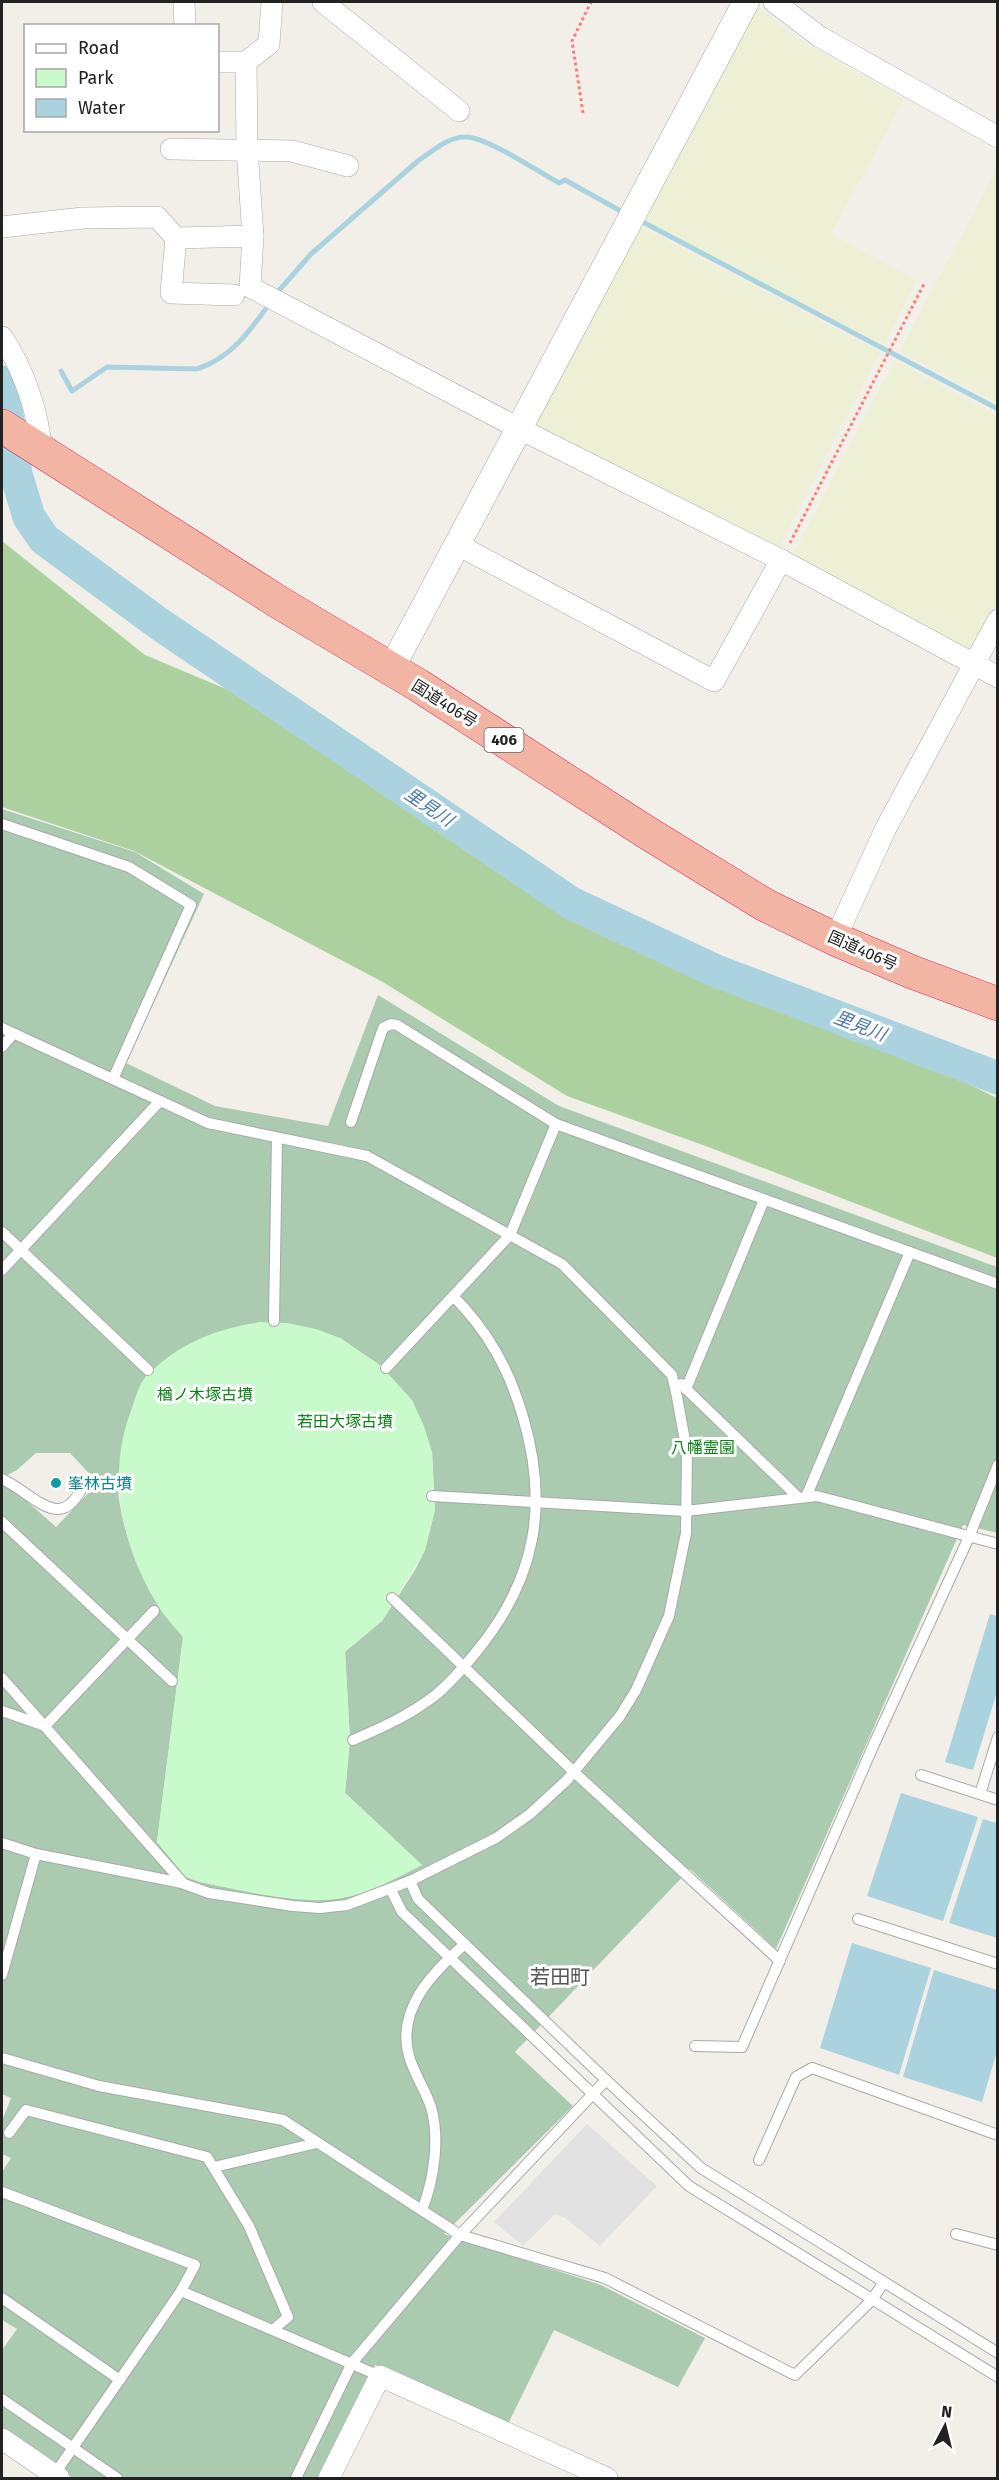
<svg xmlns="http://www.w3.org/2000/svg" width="999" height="2480" font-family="'Fira Sans','Noto Sans JP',sans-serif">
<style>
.farmland{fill:#eef0d5}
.forest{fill:#add19e}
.cemetery{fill:#aacbaf;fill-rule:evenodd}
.park{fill:#c8facc}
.parking{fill:#e2e2e2}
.water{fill:#aad3df}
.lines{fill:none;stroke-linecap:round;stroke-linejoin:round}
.stream{stroke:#aad3df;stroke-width:5}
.river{stroke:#aad3df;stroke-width:33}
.service-casing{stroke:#a9a9a9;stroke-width:12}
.minor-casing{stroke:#a9a9a9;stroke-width:22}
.tertiary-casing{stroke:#a9a9a9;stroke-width:27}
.trunk-casing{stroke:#dc2a67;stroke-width:34}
.path{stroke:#fa8072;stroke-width:3;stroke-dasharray:3 3;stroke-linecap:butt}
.service{stroke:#fff;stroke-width:10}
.minor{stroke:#fff;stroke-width:21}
.tertiary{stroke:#fff;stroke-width:26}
.trunk{stroke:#f2b4a3;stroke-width:33}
.culture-dot{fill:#0f9aa8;stroke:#fff;stroke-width:2}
.labels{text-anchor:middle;stroke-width:6;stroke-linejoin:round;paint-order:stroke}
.shield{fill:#fff;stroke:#646464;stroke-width:1.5}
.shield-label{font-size:15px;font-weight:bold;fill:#222}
.street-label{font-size:16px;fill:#222;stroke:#fff}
.park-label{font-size:16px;fill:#0c8416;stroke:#fff}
.culture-label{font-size:16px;fill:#0d838f;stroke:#fff;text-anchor:start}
.water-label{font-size:18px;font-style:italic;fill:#4a7aab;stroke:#fff}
.quarter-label{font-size:20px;fill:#555;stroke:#fff}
</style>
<rect width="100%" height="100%" fill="#f2efe9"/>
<g class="farmland">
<polygon points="757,5 781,27 811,47 904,99 831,234 917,280 884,345 642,220"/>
<polygon points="997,168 998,403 997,403 900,351"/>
<polygon points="639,226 880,352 777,552 534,423"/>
<polygon points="894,361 997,416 997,603 973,650 966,650 792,556"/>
</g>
<polygon class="forest" points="2,541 145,655 262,704 316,746 386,796 559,903 647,941 737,986 822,1012 997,1098 997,1258 711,1148 567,1096 381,981 134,851 2,807"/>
<path class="cemetery" d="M2 809 135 852 204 894 126 1063 215 1106 328 1126 378 995 559 1106 997 1267 998 1533 963 1525 776 1949 690 1869 515 2052 573 2106 444 2234 601 2285 705 2338 678 2387 554 2330 508 2424 375 2365 320 2478H73L2 2429V2350L17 2329 2 2320V2172L11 2158 2 2154V2121L11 2098 2 2094V1479L56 1527 98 1483 70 1453H36L17 1470 2 1478ZM340 1338 381 1366 432 1452 435 1510 425 1550 415 1570 382 1621 345 1651 350 1740 345 1793 422 1865 225 1887 200 1882 186 1877 157 1842 183 1637C149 1593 124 1547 118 1491Z"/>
<path class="park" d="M260 1322 287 1323 316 1329 340 1338 381 1366 412 1400 424 1426 432 1452 435 1510 425 1550 382 1621 345 1652 350 1740 345 1793 422 1865C397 1878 370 1893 342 1898 303 1906 239 1890 200 1882L186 1877 157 1842 183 1637C174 1626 164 1616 157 1604 121 1545 106 1474 132 1408 135 1399 138 1387 144 1379 147 1374 153 1370 157 1366 187 1340 221 1328 260 1322Z"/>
<polygon class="parking" points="587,2124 657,2186 600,2246 564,2217 554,2215 523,2246 494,2222"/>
<g class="water">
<polygon points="990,1614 997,1616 997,1692 973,1770 945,1762"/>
<polygon points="901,1793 978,1817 943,1921 867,1896"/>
<polygon points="983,1819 997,1823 997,1938 949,1923"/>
<polygon points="852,1943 931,1968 899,2075 820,2048"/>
<polygon points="934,1970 997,1990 997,2051 982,2102 903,2077"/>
</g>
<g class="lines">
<g class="stream">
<polyline points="637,219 998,409"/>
<path d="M275 295 311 254 419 160C433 151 448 137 465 137 485 136 539 172 559 183L565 180 626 214"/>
<path d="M61 371 72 391 107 367 197 369C231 358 250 331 270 303"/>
</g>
<polyline class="river" points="2,382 16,474 29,517 44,539 158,623 571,903 716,971 998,1078"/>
<defs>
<g id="service">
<polyline points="2,824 129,867 191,905 113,1079"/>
<polyline points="2,1028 208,1123 367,1156 562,1264 672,1375 677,1397 687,1452 686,1533 669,1616 636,1690 620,1716 567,1780 530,1814 496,1838 410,1881 347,1905 320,1908 293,1906 209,1893 184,1884 2,1678"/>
<polyline points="2,1047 13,1034"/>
<polyline points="351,1122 383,1028 391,1024 397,1025 556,1124 998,1284"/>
<polyline points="2,1232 148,1370"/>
<polyline points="2,1270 160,1101"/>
<polyline points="274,1321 277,1138"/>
<polyline points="386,1368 510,1235 556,1124"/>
<polyline points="681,1384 799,1498"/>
<polyline points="686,1389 764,1200"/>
<path d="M2 1479C35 1494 62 1537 85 1481L119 1484"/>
<polyline points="432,1496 686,1511 817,1496 998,1544"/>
<polyline points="806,1497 910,1252"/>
<polyline points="2,1522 172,1681"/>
<polyline points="392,1598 574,1772 780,1961"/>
<polyline points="2,1711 45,1726 154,1611"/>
<path d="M353 1740C381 1728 408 1716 433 1697 449 1685 464 1667 477 1651 536 1579 549 1505 523 1417 509 1369 488 1331 453 1296"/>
<polyline points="921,1775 998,1800"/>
<polyline points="980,1794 998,1737"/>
<polyline points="2,1843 36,1854 182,1883"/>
<polyline points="410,1881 418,1899 606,2080 701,2168 998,2353"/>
<polyline points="391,1890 402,1912 689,2186 998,2377"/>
<polyline points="858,1919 998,1964"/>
<polyline points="2,1975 36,1854"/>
<polyline points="695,2046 742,2047 874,1744 969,1537 998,1465"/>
<polyline points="2,2058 99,2086 283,2120 460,2235 605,2278 795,2375 872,2300 883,2283"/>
<polyline points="9,2133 26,2110 207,2157 249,2226 288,2317 274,2329"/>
<polyline points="759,2160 796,2077 812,2068 998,2135"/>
<polyline points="214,2167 317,2143"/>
<polyline points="2,2192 195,2265 181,2291 54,2475"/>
<path d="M422 2210C434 2180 440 2139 431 2107 425 2089 414 2074 409 2056 396 2009 433 1972 465 1944"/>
<polyline points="956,2234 998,2245"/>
<polyline points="181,2291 380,2376"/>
<polyline points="2,2298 120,2380"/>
<polyline points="2,2399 117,2478"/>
<polyline points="296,2478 352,2363 460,2235 606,2080"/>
</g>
<g id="minor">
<polyline points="184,2 185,26"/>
<polyline points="323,2 459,111"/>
<polyline points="774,2 820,37 998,137"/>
<polyline points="218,62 246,62 247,149 253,236"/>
<polyline points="246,62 269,44 272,2"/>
<polyline points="171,149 292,151 348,166"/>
<polyline points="2,227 83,218 157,217 176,238 253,236 250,287 520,429 781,560 998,677"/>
<polyline points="176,238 171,293 234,295"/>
<path d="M2 337C23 368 39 413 41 450"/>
<polyline points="458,545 714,681 781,560"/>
<polyline points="835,939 886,828 998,620"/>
<polyline points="2,2439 59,2478"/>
<polyline points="329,2478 380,2376 607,2478"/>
</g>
<polyline id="tertiary" points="391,669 746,2"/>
<polyline id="trunk" points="2,426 280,603 418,685 646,832 765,905 835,939 912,972 998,1004"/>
</defs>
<use href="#service" class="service-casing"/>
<use href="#minor" class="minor-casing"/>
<use href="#tertiary" class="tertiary-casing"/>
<use href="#trunk" class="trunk-casing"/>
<g class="path">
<polyline points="583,113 572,41 591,2"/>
<polyline points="790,543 924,284"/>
</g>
<use href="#service" class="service"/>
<use href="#minor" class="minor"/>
<use href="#tertiary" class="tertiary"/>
<use href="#trunk" class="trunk"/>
</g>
<circle class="culture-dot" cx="56" cy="1483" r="6"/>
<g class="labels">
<rect class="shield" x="484.5" y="728" width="39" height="24" rx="4.5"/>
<g class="shield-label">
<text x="504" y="745">406</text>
</g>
<g class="street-label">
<text transform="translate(445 703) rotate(32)" y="6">国道406号</text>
<text transform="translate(863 950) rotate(24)" y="6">国道406号</text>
</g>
<g class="park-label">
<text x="205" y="1400">楢ノ木塚古墳</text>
<text x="345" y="1427">若田大塚古墳</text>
<text x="703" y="1453">八幡霊園</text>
</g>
<g class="culture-label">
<text x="68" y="1489">峯林古墳</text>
</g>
<g class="water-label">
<text transform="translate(429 807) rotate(34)" y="6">里見川</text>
<text transform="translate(860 1026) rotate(21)" y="6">里見川</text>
</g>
<g class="quarter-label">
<text x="560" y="1984">若田町</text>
</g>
</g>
<rect width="999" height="2480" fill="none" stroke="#222222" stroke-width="6"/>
<rect x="24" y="24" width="195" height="108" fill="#ffffff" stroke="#a7a7a7" stroke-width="1.5"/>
<rect x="36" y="44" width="30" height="9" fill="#ffffff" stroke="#a7a7a7" stroke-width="1.5"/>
<text x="78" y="54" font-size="18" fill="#222222">Road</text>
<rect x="36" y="69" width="30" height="18" fill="#c8facc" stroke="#a7a7a7" stroke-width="1.5"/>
<text x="78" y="84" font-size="18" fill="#222222">Park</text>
<rect x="36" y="99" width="30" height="18" fill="#aad3df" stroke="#a7a7a7" stroke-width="1.5"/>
<text x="78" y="114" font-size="18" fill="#222222">Water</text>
<g transform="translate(945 2426) rotate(7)" stroke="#ffffff" stroke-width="4.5" paint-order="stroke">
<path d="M0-4.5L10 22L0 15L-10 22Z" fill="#222222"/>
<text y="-9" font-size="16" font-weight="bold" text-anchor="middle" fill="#222222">N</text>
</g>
</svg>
